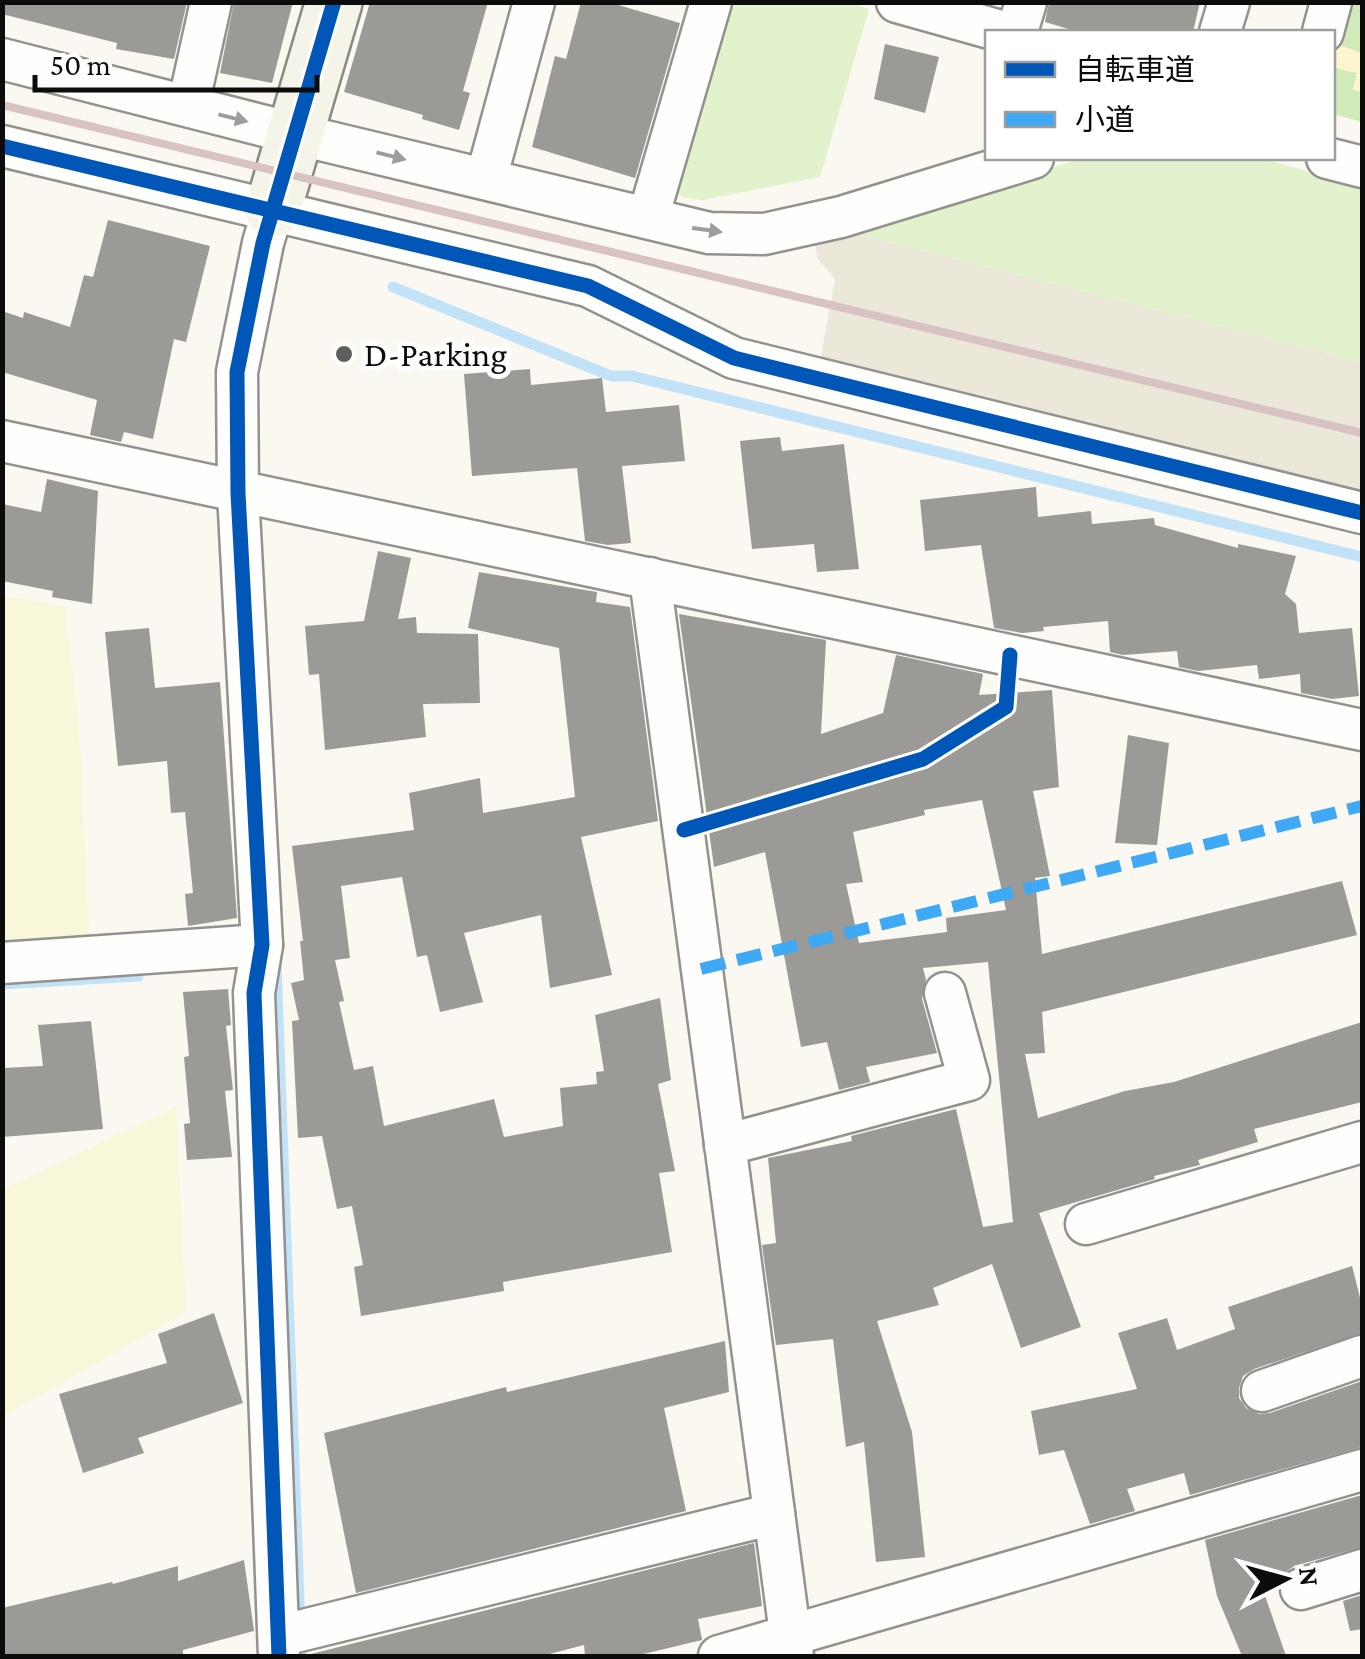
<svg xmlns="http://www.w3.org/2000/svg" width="1365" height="1659" font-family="'Crimson Pro','Noto Sans JP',serif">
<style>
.farmland{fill:#f9f7da}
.green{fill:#e1f2cd}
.forest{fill:#d1eaba}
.sand{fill:#fdf5ce}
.plaza{fill:#ebe8da}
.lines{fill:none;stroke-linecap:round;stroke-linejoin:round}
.stream{stroke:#c2e2f8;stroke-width:11}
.building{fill:#9c9a96;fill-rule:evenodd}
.street-casing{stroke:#93928f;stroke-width:45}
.secondary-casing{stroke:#8a8985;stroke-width:60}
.street{stroke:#fefefd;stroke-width:40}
.secondary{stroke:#f4f4e8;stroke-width:55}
.rail{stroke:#d8c3c2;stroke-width:8}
.quiet{stroke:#3fa9f5;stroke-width:12;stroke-dasharray:25 12;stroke-linecap:butt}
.cycleway-casing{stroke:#fff;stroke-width:21}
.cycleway{stroke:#0057b8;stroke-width:15}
.oneway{fill:#9d9d9d}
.poi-dot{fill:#5f5f5c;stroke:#fff;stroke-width:4}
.labels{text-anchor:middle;stroke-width:10;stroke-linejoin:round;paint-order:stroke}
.poi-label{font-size:35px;fill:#0c0c0c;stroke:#fff;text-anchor:start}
</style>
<rect width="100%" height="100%" fill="#faf8f0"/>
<g class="farmland">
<polygon points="3,595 65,607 79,727 89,935 3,942"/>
<polygon points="176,1107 186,1312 3,1417 3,1189"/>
</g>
<g class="green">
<polygon points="847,2 869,9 820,177 702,200 683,197 674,192 728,3"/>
<polygon points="1084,158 1259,158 1362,186 1362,362 845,231"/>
</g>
<g class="forest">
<polygon points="1344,3 1362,3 1361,53 1333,43"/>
<polygon points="1332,67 1357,73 1353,89 1362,92 1362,122 1333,114"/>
</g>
<polygon class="sand" points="1333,43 1362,53 1362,92 1353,89 1357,73 1333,67"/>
<polygon class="plaza" points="845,231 1362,362 1362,498 819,366 835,279 817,258 815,238"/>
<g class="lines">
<g class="stream">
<polyline points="393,287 611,376 632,376 1362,557"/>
<polyline points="276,964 301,1656"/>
<polyline points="2,984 138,976"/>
</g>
</g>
<g class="building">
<polygon points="2,2 187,2 174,59 116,49 117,43 2,14"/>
<polygon points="234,2 293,2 272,83 220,73"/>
<polygon points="370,2 488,2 463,91 470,93 459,130 422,119 423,115 344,92"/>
<polygon points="581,2 608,2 680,23 635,178 532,147 555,56 566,59"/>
<polygon points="1049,2 1200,2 1193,32 1079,32 1045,22"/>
<polygon points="885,44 939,57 925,113 874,99"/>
<polygon points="108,220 210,246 186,342 174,339 153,439 124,432 121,442 90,435 97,400 2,372 2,311 23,318 24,312 70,327 84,275 93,277"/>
<polygon points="530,369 531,385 602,378 606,412 679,405 685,461 622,466 631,543 608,545 585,541 577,468 472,476 464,374"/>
<polygon points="780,437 782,451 844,444 859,569 817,572 814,544 752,549 740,441"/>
<polygon points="47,479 98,491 92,604 52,597 53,591 2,581 2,504 41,512"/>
<polygon points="1036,487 1038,517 1091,511 1092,524 1154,518 1155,525 1238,548 1238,544 1296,556 1285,594 1296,604 1299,633 1352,628 1359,696 1332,699 1301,693 1300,674 1259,679 1257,665 1198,671 1179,667 1177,651 1123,655 1110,652 1108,621 1043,627 1044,631 1022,633 994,628 981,545 925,551 920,500"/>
<polygon points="378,551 411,558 398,619 416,617 417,633 478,634 480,703 423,704 426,737 325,750 319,674 309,675 305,626 364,621"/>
<polygon points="479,572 597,592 596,602 630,607 658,821 581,837 612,975 550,988 541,915 464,933 483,1002 440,1012 427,955 417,957 402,877 341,886 350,958 335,960 344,1001 339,1002 354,1070 373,1066 384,1126 494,1099 504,1137 563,1126 560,1088 597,1084 596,1072 604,1071 595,1015 660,998 671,1080 658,1084 675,1171 659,1173 672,1252 503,1282 504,1291 361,1316 354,1267 363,1265 352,1206 337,1209 322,1136 298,1138 292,1021 299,1020 291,983 304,980 300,941 303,941 292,846 414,830 409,793 480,778 483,813 575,797 559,648 468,628"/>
<path d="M679 614 826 640 821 734 883 713 896 655 983 674 979 695 1052 690 1059 787 1033 791 1050 876 1035 878 1042 954 1342 881 1357 935 1042 1012 1045 1053 1025 1054 1038 1118 1125 1091 1174 1082 1362 1022V1102L1254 1129 1258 1142 1198 1160 1200 1165 1154 1176 1155 1179 1039 1213 1081 1327 1021 1348 992 1264 933 1288 939 1305 877 1321 912 1432 925 1557 876 1562 864 1442 846 1447 833 1339 776 1345 762 1245 776 1243 768 1158 852 1141 851 1136 956 1109 983 1227 1013 1222 988 962 923 968 926 980 922 999 937 1053 866 1067 870 1082 839 1090 827 1042 801 1047 765 852 714 867ZM982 800 1006 910 946 918 947 932 859 943 846 884 863 882 853 832 925 815 924 810Z"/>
<polygon points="149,628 155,688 220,682 237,918 188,926 185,894 193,893 185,812 171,813 167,761 118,766 105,632"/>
<polygon points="1128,735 1169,743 1157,845 1115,843"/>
<polygon points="228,989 231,1025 226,1026 233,1090 225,1091 232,1157 187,1160 184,1124 190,1123 184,1057 189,1056 183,992"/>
<polygon points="91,1021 103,1129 2,1137 2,1068 43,1066 38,1025"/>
<polygon points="1352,1266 1362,1305 1362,1333 1254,1369 1243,1376 1239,1388 1239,1398 1246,1408 1259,1414 1270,1413 1362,1381 1362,1447 1190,1495 1184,1473 1127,1489 1135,1511 1090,1524 1064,1450 1039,1455 1031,1411 1137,1389 1118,1333 1167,1318 1177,1350 1235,1329 1228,1307"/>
<polygon points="214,1313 243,1403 138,1438 144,1453 83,1473 59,1394 167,1363 158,1334"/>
<polygon points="725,1341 729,1392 664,1408 686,1511 356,1593 324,1433 506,1387 507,1392"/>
<polygon points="1362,1495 1362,1547 1294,1566 1283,1574 1278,1586 1263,1590 1286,1656 1242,1656 1217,1596 1205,1540"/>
<polygon points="754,1543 762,1606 698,1619 702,1640 635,1656 585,1656 584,1645 542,1656 303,1656"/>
<polygon points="244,1560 254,1631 183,1650 183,1656 2,1656 2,1608 112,1582 113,1584 178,1566 178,1581"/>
<polygon points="1362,1595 1362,1629 1350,1631 1343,1601"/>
</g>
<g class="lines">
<defs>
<g id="street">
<polyline points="897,2 1004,32"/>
<polyline points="1017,32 1026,2"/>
<polyline points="1220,32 1229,2"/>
<polyline points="1323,32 1331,2"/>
<polyline points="2,59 296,134 709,233 764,234 841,217 1033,158"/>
<polyline points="188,106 211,2"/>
<polyline points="2,146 588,286 734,358 1362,513"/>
<polyline points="1327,158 1362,167"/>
<polyline points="486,179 534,2"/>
<polyline points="273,209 263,243 237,372 238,493 262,945 254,993 279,1656"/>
<polyline points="648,218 711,2"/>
<polyline points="2,441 1362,730"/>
<polyline points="650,578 793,1656"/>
<polyline points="2,963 262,945"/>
<polyline points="725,1145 969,1080 945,993"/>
<polyline points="1086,1224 1362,1142"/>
<polyline points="1262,1391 1362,1356"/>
<polyline points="1301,1589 1362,1570"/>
<polyline points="279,1636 774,1514"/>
<polyline points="719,1656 1362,1470"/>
</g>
<polyline id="secondary" points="273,209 334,2"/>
</defs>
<use href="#street" class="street-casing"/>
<use href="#secondary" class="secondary-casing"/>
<use href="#street" class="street"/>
<use href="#secondary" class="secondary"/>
<polyline class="rail" points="2,105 1362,433"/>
<polyline class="quiet" points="701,969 1362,806"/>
<defs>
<g id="cycleway">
<polyline points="2,146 588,286 734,358 1362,513"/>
<polyline points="684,830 923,759 1006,707 1010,655"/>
<polyline points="279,1656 254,993 262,945 238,493 237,372 263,243 334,2"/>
</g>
</defs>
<use href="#cycleway" class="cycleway-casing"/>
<use href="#cycleway" class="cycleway"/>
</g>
<defs><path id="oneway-solid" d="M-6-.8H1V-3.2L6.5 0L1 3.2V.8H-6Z" transform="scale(2.5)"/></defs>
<g class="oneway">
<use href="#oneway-solid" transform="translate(233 118) rotate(14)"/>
<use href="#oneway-solid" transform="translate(391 156) rotate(14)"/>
<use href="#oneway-solid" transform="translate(707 230) rotate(8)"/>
</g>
<circle class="poi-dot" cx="344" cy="354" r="10"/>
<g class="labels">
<g class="poi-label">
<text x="364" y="366">D-Parking</text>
</g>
</g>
<rect width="1365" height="1659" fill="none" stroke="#0c0c0c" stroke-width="10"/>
<rect x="985" y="30" width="350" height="130" fill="#ffffff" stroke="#9e9e9e" stroke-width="2.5"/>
<rect x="1005" y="62" width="50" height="15" fill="#0057b8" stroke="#9e9e9e" stroke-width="2.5"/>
<text x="1075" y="80" font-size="30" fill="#0c0c0c">自転車道</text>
<rect x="1005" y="112" width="50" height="15" fill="#3fa9f5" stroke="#9e9e9e" stroke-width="2.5"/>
<text x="1075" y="130" font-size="30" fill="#0c0c0c">小道</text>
<g transform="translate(1285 1579) rotate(84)" stroke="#ffffff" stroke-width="8" paint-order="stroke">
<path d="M0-8L18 38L0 25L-18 38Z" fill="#0c0c0c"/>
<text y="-15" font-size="28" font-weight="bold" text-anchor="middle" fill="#0c0c0c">N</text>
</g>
<path d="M35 75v15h282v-15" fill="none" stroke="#0c0c0c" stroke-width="5"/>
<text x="50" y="75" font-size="30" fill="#0c0c0c" stroke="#ffffff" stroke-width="8" paint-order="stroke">50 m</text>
</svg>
